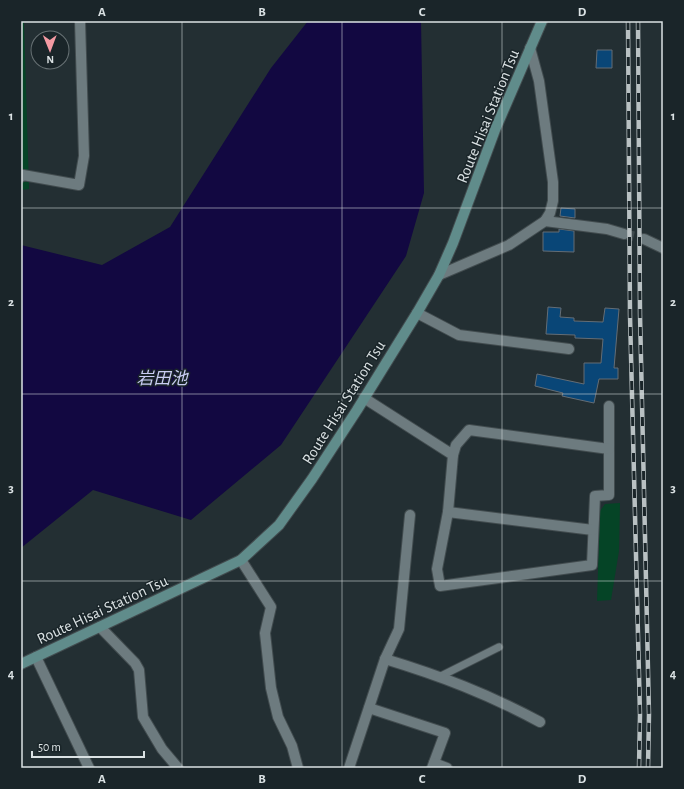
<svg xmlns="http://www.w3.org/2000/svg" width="684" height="789" font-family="'Alegreya Sans','Noto Sans JP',sans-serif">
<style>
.green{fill:#054426}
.water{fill:#120841}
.building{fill:#094677;stroke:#646d75}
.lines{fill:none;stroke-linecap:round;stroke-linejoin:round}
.street-tunnel{stroke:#3f4a4e;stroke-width:10;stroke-dasharray:10 5;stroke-linecap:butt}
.lane-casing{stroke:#424c4f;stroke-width:9}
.street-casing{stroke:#424c4f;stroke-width:12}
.secondary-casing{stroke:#424c4f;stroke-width:12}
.lane{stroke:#6d7b7f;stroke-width:7}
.street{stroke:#6d7b7f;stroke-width:10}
.secondary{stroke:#608c8b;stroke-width:10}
.rail-casing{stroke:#b9c1c3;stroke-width:4.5}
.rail{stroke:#1a2529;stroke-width:3;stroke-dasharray:9;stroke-linecap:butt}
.grid{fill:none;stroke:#dbe2e4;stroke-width:1;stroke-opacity:0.55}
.labels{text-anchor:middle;stroke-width:3;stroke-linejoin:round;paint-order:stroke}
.street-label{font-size:16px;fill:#dbe2e4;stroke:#1a2529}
.water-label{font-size:17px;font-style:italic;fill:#c9cdf3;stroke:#1a2529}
.neatline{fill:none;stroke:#dbe2e4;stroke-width:1.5}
.grid-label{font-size:13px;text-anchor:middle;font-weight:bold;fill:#dbe2e4}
</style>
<rect width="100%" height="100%" fill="#232f33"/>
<g class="green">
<polygon points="21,21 24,21 29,189 21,190"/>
<polygon points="620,503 619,551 611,600 597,601 600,511 605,504"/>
</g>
<polygon class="water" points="308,21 421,21 424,193 406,256 281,445 191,520 93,490 21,548 21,245 102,265 170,227 271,68"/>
<g class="building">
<polygon points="597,50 612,50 612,68 596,68"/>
<polygon points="561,208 575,209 575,218 560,216"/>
<polygon points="559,229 574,231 574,252 543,251 543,232 559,232"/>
<polygon points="548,307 561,308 560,317 574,318 574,321 603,322 605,308 619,309 614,368 618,368 618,379 599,379 594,403 562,396 563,393 535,386 537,374 584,384 584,363 601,363 603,339 575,338 575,335 546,334"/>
</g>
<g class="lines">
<polyline class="street-tunnel" points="624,234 644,239"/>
<defs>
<polyline id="lane" points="441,676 499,647"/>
<g id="street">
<polyline points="530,48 539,81 553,182 553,201 550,213 545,221"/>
<polyline points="21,177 23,175 79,185 84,156 80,21"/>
<polyline points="644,239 663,248"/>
<polyline points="439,275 509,245 545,221 607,229 624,234"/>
<polyline points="417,313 459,335 569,349"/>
<polyline points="364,398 453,455 448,512 437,569 440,586 592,565 595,496 609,495 609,406"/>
<polyline points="453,455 456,445 469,430 609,449"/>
<polyline points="448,512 593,530"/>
<polyline points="241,560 271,607 265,633 271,688 278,717 292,746 298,768"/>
<polyline points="100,627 135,663 139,670 143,717 162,749 178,768"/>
<polyline points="36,657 89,768"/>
<path d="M385 659C441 676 488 694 540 722"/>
<polyline points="369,708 445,733 432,768"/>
<polyline points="434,763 447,768"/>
<polyline points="349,768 385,659 399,629 410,515"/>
</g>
<polyline id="secondary" points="21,664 241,560 279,525 312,479 357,410 417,313 439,275 453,243 495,130 542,21"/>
</defs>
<use href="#lane" class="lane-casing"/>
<use href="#street" class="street-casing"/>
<use href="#secondary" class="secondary-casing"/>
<use href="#lane" class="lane"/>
<use href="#street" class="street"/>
<use href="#secondary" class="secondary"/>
<defs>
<g id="rail">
<polyline points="628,21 630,315 640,715 639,768"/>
<polyline points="638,21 640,314 649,714 648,768"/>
</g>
</defs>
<use href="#rail" class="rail-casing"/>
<use href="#rail" class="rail"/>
</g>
<path class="grid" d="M182 21V768M342 21V768M502 21V768M21 208H663M21 394H663M21 581H663"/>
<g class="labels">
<g class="street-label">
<text transform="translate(487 116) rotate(-68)" y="6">Route Hisai Station Tsu</text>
<text transform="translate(343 402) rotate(-58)" y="6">Route Hisai Station Tsu</text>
<text transform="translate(102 609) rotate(-25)" y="6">Route Hisai Station Tsu</text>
</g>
<g class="water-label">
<text x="162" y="384">岩田池</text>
</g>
</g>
<rect width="684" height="789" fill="none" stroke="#1a2529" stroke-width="44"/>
<g transform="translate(50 50) rotate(179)"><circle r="19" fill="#1a2529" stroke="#677174"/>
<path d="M0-3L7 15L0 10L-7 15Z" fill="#f49aa3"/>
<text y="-6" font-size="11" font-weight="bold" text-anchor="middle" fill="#dbe2e4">N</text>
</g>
<path d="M32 751v6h112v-6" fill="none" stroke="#dbe2e4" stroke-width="2"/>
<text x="38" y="751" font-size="12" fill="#dbe2e4" stroke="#1a2529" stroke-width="3" paint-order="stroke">50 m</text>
<rect x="22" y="22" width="640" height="745" class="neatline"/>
<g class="grid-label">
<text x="102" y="16">A</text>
<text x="262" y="16">B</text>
<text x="422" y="16">C</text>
<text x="582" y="16">D</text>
<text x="11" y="120">1</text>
<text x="673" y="120">1</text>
<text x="11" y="306">2</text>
<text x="673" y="306">2</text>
<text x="11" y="492">3</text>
<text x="673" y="492">3</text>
<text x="11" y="678">4</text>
<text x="673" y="678">4</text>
<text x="102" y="783">A</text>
<text x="262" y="783">B</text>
<text x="422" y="783">C</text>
<text x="582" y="783">D</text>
</g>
</svg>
